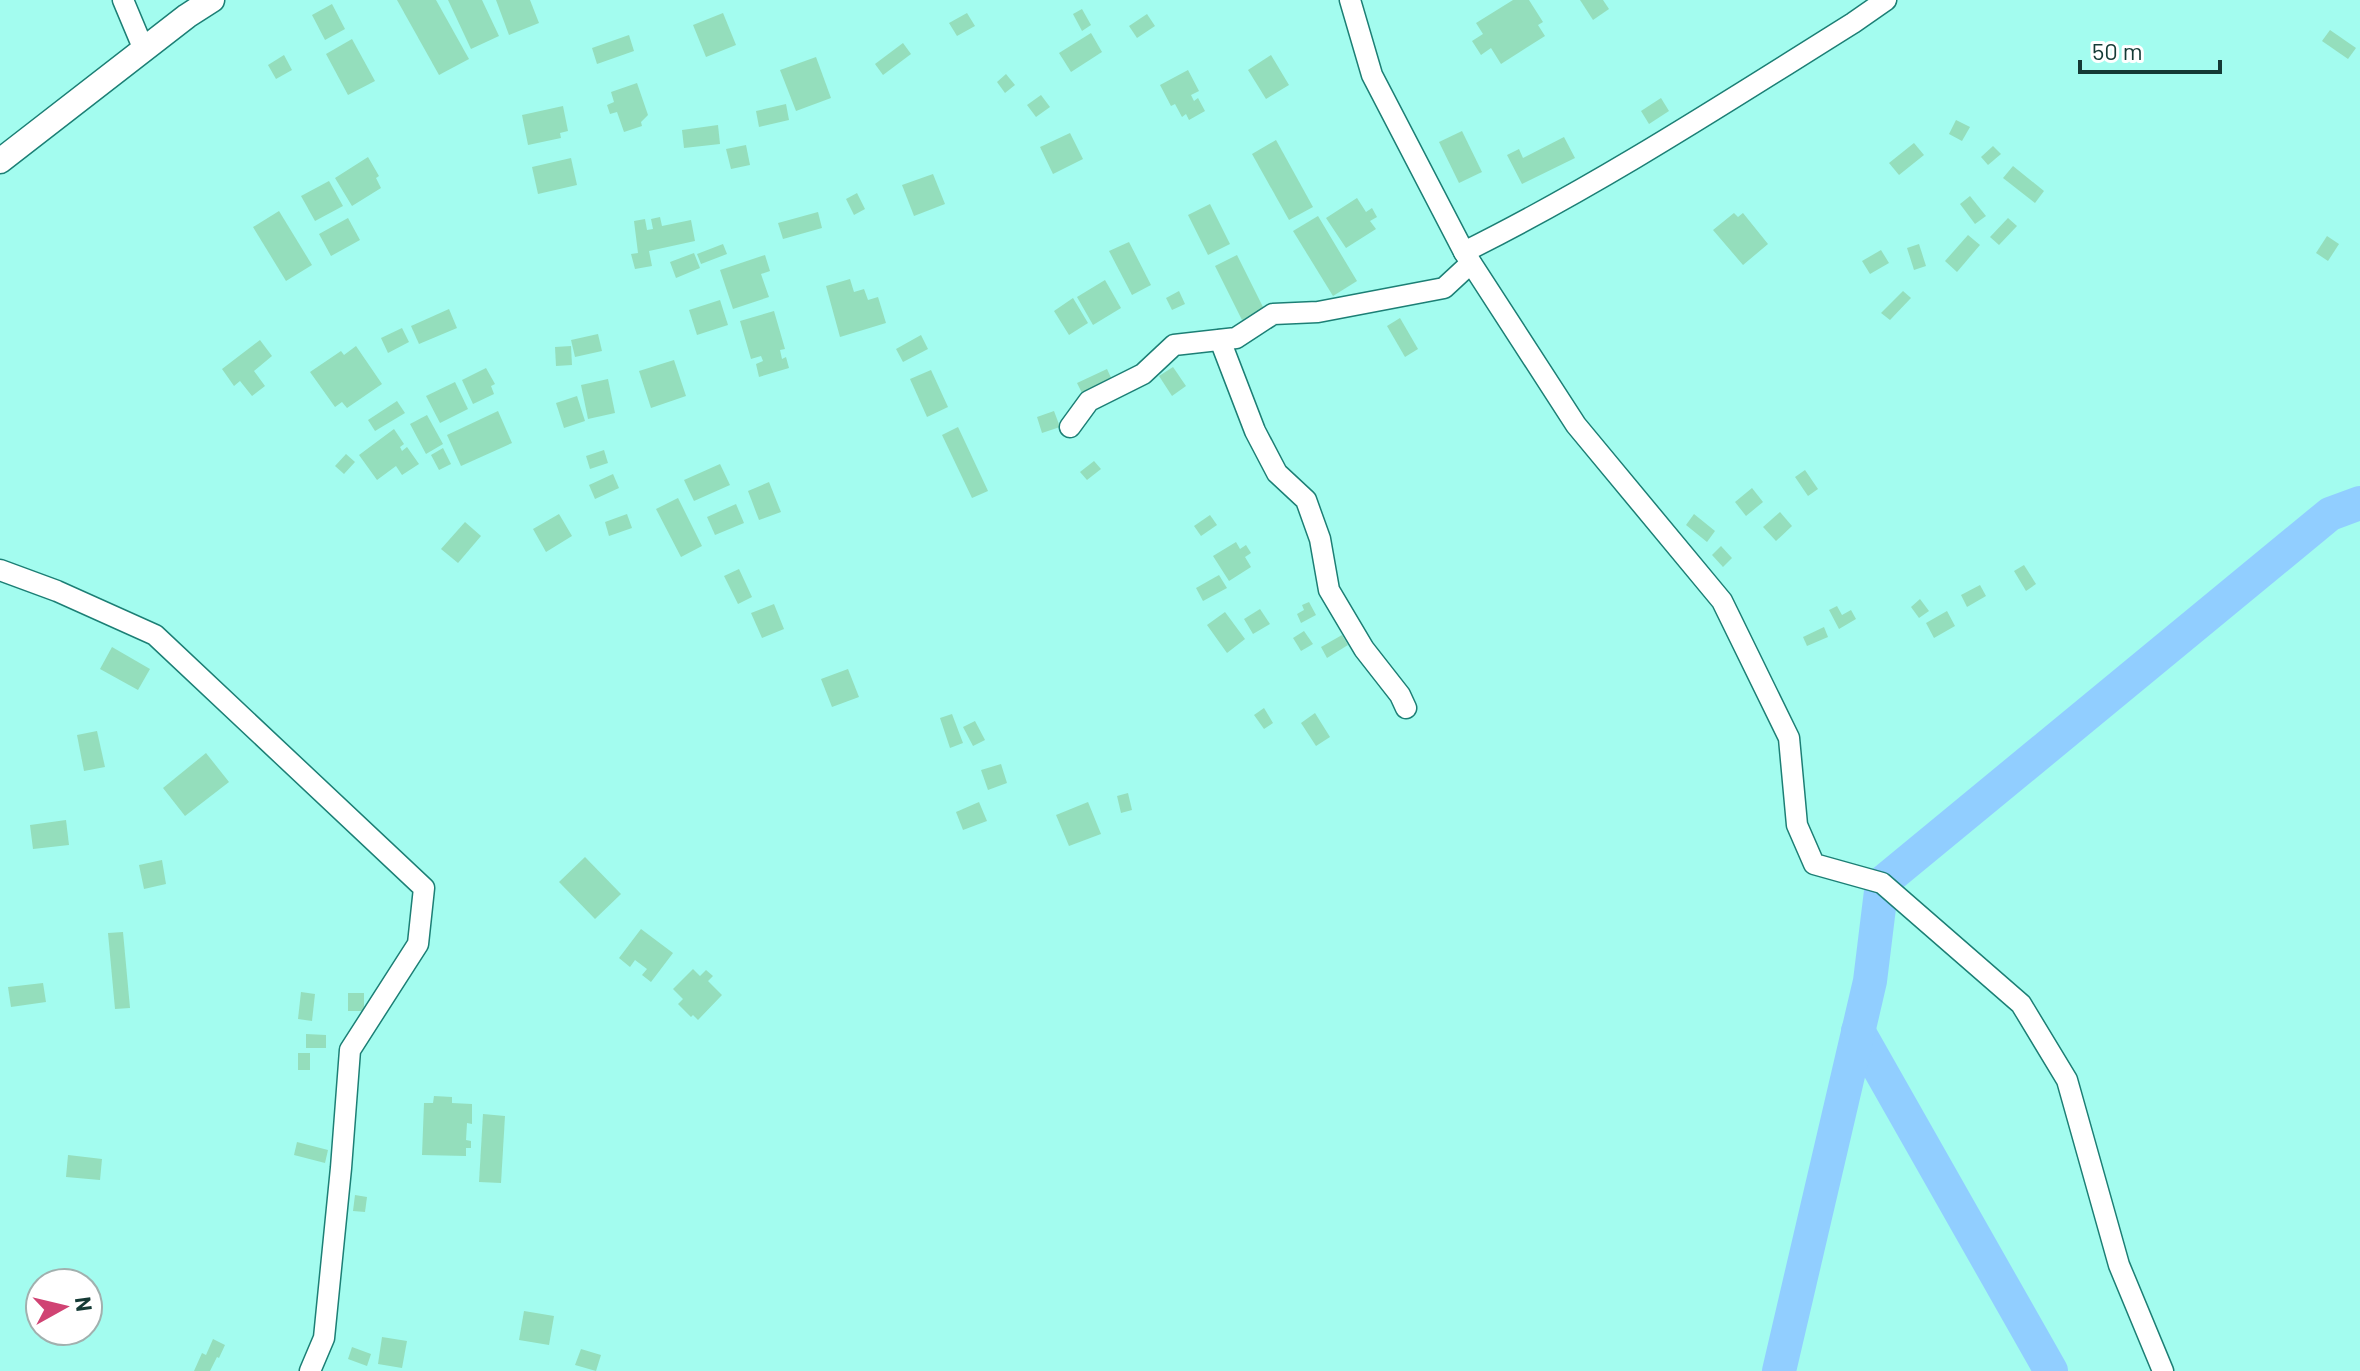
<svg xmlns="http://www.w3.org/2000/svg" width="2360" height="1371" font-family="Barlow,sans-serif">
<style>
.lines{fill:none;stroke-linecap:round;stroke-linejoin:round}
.river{stroke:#91ceff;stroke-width:34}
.building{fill:#94debc}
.minor-casing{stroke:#1c7f75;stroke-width:23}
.major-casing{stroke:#1c7f75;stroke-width:27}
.minor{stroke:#fff;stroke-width:20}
.major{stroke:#fff;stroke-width:24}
</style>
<rect width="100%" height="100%" fill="#a3fcef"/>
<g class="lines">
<g class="river">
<polyline points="1858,1031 2051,1371"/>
<polyline points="1779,1371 1870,981 1882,883 2330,514 2360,503"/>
</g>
</g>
<g class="building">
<polygon points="397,0 436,0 469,59 439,75"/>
<polygon points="448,0 482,0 499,36 471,49"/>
<polygon points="496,0 530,0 539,23 509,35"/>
<polygon points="1513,0 1529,0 1543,22 1538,25 1545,36 1501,64 1491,48 1481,55 1472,41 1483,34 1476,23"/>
<polygon points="1580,0 1603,0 1609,9 1593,20"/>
<polygon points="332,4 345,29 325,40 312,15"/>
<polygon points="1082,9 1091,25 1082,31 1073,14"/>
<polygon points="723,13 736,45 706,57 693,25"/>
<polygon points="967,13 975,26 957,36 949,23"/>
<polygon points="1147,14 1155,26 1137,38 1129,26"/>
<polygon points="2330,30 2356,48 2348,59 2322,41"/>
<polygon points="1091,33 1102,52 1071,72 1059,53"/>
<polygon points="629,35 634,51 597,64 592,48"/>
<polygon points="352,39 375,81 348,95 326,54"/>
<polygon points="903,43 911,54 883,75 875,64"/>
<polygon points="284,55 292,70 276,79 268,65"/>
<polygon points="1271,55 1289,85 1266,99 1248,70"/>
<polygon points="816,57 831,98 796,111 780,70"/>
<polygon points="1188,70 1199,91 1191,95 1194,101 1198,98 1205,111 1189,120 1186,114 1182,117 1175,104 1171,106 1160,85"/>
<polygon points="1006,74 1015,85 1005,93 997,82"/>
<polygon points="637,83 648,115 641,122 642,126 624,132 617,112 610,114 607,105 614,102 611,92"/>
<polygon points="1041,95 1050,107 1036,117 1027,105"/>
<polygon points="1661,98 1669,111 1649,124 1641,111"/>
<polygon points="786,104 789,120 759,127 756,111"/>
<polygon points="563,106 568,131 560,133 561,138 528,145 522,115"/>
<polygon points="1956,120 1970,127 1962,141 1949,134"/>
<polygon points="718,125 720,144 684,148 682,130"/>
<polygon points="1462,131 1482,172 1459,183 1439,142"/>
<polygon points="1070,133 1083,159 1053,174 1040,147"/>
<polygon points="1564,137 1575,158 1522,184 1507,155 1519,149 1523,158"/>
<polygon points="1276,140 1313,207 1289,220 1252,154"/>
<polygon points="1914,143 1924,155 1899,175 1889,163"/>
<polygon points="746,145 750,165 731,169 726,149"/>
<polygon points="1993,146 2001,154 1988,165 1981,157"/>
<polygon points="368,157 379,176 376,178 381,188 352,206 335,178"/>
<polygon points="571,158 577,185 538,194 532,167"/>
<polygon points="2013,166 2044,191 2035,203 2003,178"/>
<polygon points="933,174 945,204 914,216 902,185"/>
<polygon points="329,181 343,206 315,221 301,196"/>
<polygon points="857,193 865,209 854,215 846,199"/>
<polygon points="1970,196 1986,216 1975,224 1960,204"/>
<polygon points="1357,198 1366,212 1372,208 1377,217 1370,221 1376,229 1346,248 1326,218"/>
<polygon points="1210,204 1230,244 1208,255 1188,215"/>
<polygon points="279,211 312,265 286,281 253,227"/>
<polygon points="818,212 822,228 783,239 778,223"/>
<polygon points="1734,213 1738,217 1743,213 1768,244 1743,265 1713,230"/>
<polygon points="1318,216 1357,281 1333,296 1293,231"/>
<polygon points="660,217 662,226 691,220 695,241 649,251 652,266 635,269 631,254 638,253 634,221 645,219 647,230 653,229 651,219"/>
<polygon points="348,218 360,240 331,256 319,234"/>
<polygon points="2008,218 2017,226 1999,245 1990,237"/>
<polygon points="1968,235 1980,245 1957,272 1945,261"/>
<polygon points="2327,236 2339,244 2328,261 2316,253"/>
<polygon points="1129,242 1151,285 1132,295 1109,251"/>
<polygon points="723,244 727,254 701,264 697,254"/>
<polygon points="1919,244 1926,266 1914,270 1907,248"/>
<polygon points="1881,250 1889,263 1870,274 1862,261"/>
<polygon points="694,253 700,268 676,278 670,262"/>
<polygon points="765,255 770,271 761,274 769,297 733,309 720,270"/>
<polygon points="1237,255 1264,309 1242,320 1215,266"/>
<polygon points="850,279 854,292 864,289 868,300 878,297 886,323 840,337 826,286"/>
<polygon points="1105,280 1121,308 1093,325 1077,297"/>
<polygon points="1179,291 1185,304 1172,310 1166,298"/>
<polygon points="1903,291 1911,298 1890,320 1881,313"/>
<polygon points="1073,298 1088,323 1069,335 1054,311"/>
<polygon points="720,300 728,325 697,335 689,310"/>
<polygon points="449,309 457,328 419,344 411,326"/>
<polygon points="774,311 785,349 780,350 782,359 786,357 789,368 759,377 756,364 763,361 761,356 751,359 740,321"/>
<polygon points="1400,318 1418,349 1405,357 1387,326"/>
<polygon points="402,328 409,342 388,353 381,338"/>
<polygon points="598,334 602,351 575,357 571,340"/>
<polygon points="921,335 928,349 903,362 896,349"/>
<polygon points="260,340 272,356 254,371 265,386 252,396 240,381 234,386 222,369"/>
<polygon points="356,346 382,384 347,408 342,402 335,407 310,372 341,351 344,355"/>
<polygon points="571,346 572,365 556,366 555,347"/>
<polygon points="674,360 686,396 651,408 639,371"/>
<polygon points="1173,367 1186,386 1172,396 1159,376"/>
<polygon points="486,368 495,384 491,386 494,394 473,404 462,380"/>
<polygon points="1107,369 1113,382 1083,395 1077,383"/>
<polygon points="931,370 948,407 927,417 910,379"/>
<polygon points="608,379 615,413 588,419 581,385"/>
<polygon points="455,382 468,409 440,423 426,396"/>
<polygon points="577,396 585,421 564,428 556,403"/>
<polygon points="397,401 405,413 375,431 368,420"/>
<polygon points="498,411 512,443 461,466 447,435"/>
<polygon points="1054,411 1060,427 1042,433 1037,417"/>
<polygon points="427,415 443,444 426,454 410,424"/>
<polygon points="958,427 988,491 972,498 942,435"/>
<polygon points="394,429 404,444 400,447 402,451 407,447 419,464 402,475 396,466 377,480 359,455"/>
<polygon points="443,448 451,464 439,470 431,455"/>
<polygon points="604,450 608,463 590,469 586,456"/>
<polygon points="346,454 355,462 344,474 335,466"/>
<polygon points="1094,461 1101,469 1087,480 1080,472"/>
<polygon points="720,464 730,485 694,501 684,480"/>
<polygon points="1805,470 1818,489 1808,496 1795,477"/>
<polygon points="613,474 619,488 595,499 589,485"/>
<polygon points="769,482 781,512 759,520 748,491"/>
<polygon points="1752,488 1763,502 1746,516 1735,502"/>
<polygon points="678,498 702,546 681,557 656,509"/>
<polygon points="736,504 744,523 715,535 707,517"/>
<polygon points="1780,512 1792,526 1776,541 1763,527"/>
<polygon points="559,514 572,536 546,552 533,529"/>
<polygon points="627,514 632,528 609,536 605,522"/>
<polygon points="1694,514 1715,531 1707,542 1686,525"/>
<polygon points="1210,515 1217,525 1201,536 1194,526"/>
<polygon points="465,522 481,536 458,563 441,549"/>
<polygon points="1236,542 1240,549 1246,545 1251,553 1245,557 1251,567 1229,581 1213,556"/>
<polygon points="1721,546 1732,558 1723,567 1712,555"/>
<polygon points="2024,565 2036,584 2026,591 2014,571"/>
<polygon points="739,569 752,597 738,604 724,576"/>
<polygon points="1219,575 1227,588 1203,601 1196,588"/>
<polygon points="1980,585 1986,596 1967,607 1961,595"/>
<polygon points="1920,599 1929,611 1919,618 1911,607"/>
<polygon points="1309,602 1316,615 1301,623 1297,614 1304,610 1302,605"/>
<polygon points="774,604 784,629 762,638 751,613"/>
<polygon points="1837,606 1842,615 1851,610 1856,619 1839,629 1829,610"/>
<polygon points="1260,609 1270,624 1253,634 1244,619"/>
<polygon points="1947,611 1955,626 1934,638 1926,623"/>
<polygon points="1225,612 1245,639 1227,653 1207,625"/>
<polygon points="1824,627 1828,637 1807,646 1803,637"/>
<polygon points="1304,631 1313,644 1301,651 1293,638"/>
<polygon points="1342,635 1348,645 1327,658 1321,647"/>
<polygon points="112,647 150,669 138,690 100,669"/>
<polygon points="848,669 859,697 832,707 821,679"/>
<polygon points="1264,708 1273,723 1264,729 1254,715"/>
<polygon points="1315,713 1330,737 1316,746 1301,723"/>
<polygon points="952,714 963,743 950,748 940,718"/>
<polygon points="975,721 985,740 973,746 963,727"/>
<polygon points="97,731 105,767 84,771 77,735"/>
<polygon points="206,753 229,782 185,816 163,788"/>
<polygon points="1001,764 1007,783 988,790 981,770"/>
<polygon points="1128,793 1132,810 1121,813 1117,796"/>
<polygon points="979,802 987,821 963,830 956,812"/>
<polygon points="1088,802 1101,834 1069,846 1056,815"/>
<polygon points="66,820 69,845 33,849 30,825"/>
<polygon points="585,857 621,894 595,919 559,882"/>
<polygon points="162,860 166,884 144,889 139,865"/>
<polygon points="641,929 673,953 651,982 642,975 647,969 635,960 630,967 619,958"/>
<polygon points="123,932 130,1008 115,1009 108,933"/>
<polygon points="693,969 700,976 706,970 713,976 708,981 722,995 698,1020 693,1015 691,1017 678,1004 683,999 673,989"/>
<polygon points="43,983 46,1002 11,1007 8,987"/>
<polygon points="301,992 315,994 312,1021 298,1019"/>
<rect x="348" y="993" width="16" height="18"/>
<polygon points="306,1034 326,1035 326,1048 306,1048"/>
<rect x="298" y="1053" width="12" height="17"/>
<polygon points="434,1096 452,1097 452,1103 472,1104 472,1124 467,1123 466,1140 471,1141 471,1148 466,1148 466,1156 422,1155 424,1103 433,1103"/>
<polygon points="483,1114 505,1116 501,1183 479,1182"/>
<polygon points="297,1142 328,1150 325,1163 294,1155"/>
<polygon points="68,1155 102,1159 100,1180 66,1177"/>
<polygon points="355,1195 367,1197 365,1212 353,1211"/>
<polygon points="524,1311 554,1316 549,1345 519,1340"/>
<polygon points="382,1337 407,1341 402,1368 378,1364"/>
<polygon points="213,1339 225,1345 219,1358 217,1357 210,1371 194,1371 202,1353 206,1355"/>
<polygon points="352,1347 371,1354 367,1366 348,1359"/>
<polygon points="581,1349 601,1355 596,1371 575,1365"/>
</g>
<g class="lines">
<defs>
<g id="minor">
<polyline points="123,0 144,50"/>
<polyline points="1350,0 1372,75 1464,252 1576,425 1722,601 1789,738 1797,825 1814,864 1882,883 2021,1004 2067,1080 2119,1265 2163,1371"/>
<path d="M1464 252C1599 185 1725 103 1853 23L1886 0"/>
<polyline points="1220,340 1255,431 1277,473 1306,500 1320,539 1329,590 1364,649 1400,695 1406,708"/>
<polyline points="1070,427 1089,401 1143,374 1174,345 1236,338 1273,314 1318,312 1444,288 1471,263"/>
<polyline points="0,570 57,591 155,635 424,888 418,944 350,1050 341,1168 324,1338 310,1371"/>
</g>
<polyline id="major" points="0,161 187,16 212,0"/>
</defs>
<use href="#minor" class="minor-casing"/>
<use href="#major" class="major-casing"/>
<use href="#minor" class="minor"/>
<use href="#major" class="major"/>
</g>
<g transform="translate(64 1307) rotate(82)"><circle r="38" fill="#ffffff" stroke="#a1b0ae" stroke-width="2"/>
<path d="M0-6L14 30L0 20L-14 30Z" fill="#d04373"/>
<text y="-12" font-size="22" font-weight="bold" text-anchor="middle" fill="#143a35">N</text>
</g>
<path d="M2080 60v12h140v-12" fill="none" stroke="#143a35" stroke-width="4"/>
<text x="2092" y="60" font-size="24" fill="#143a35" stroke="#ffffff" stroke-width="6" paint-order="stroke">50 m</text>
</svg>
